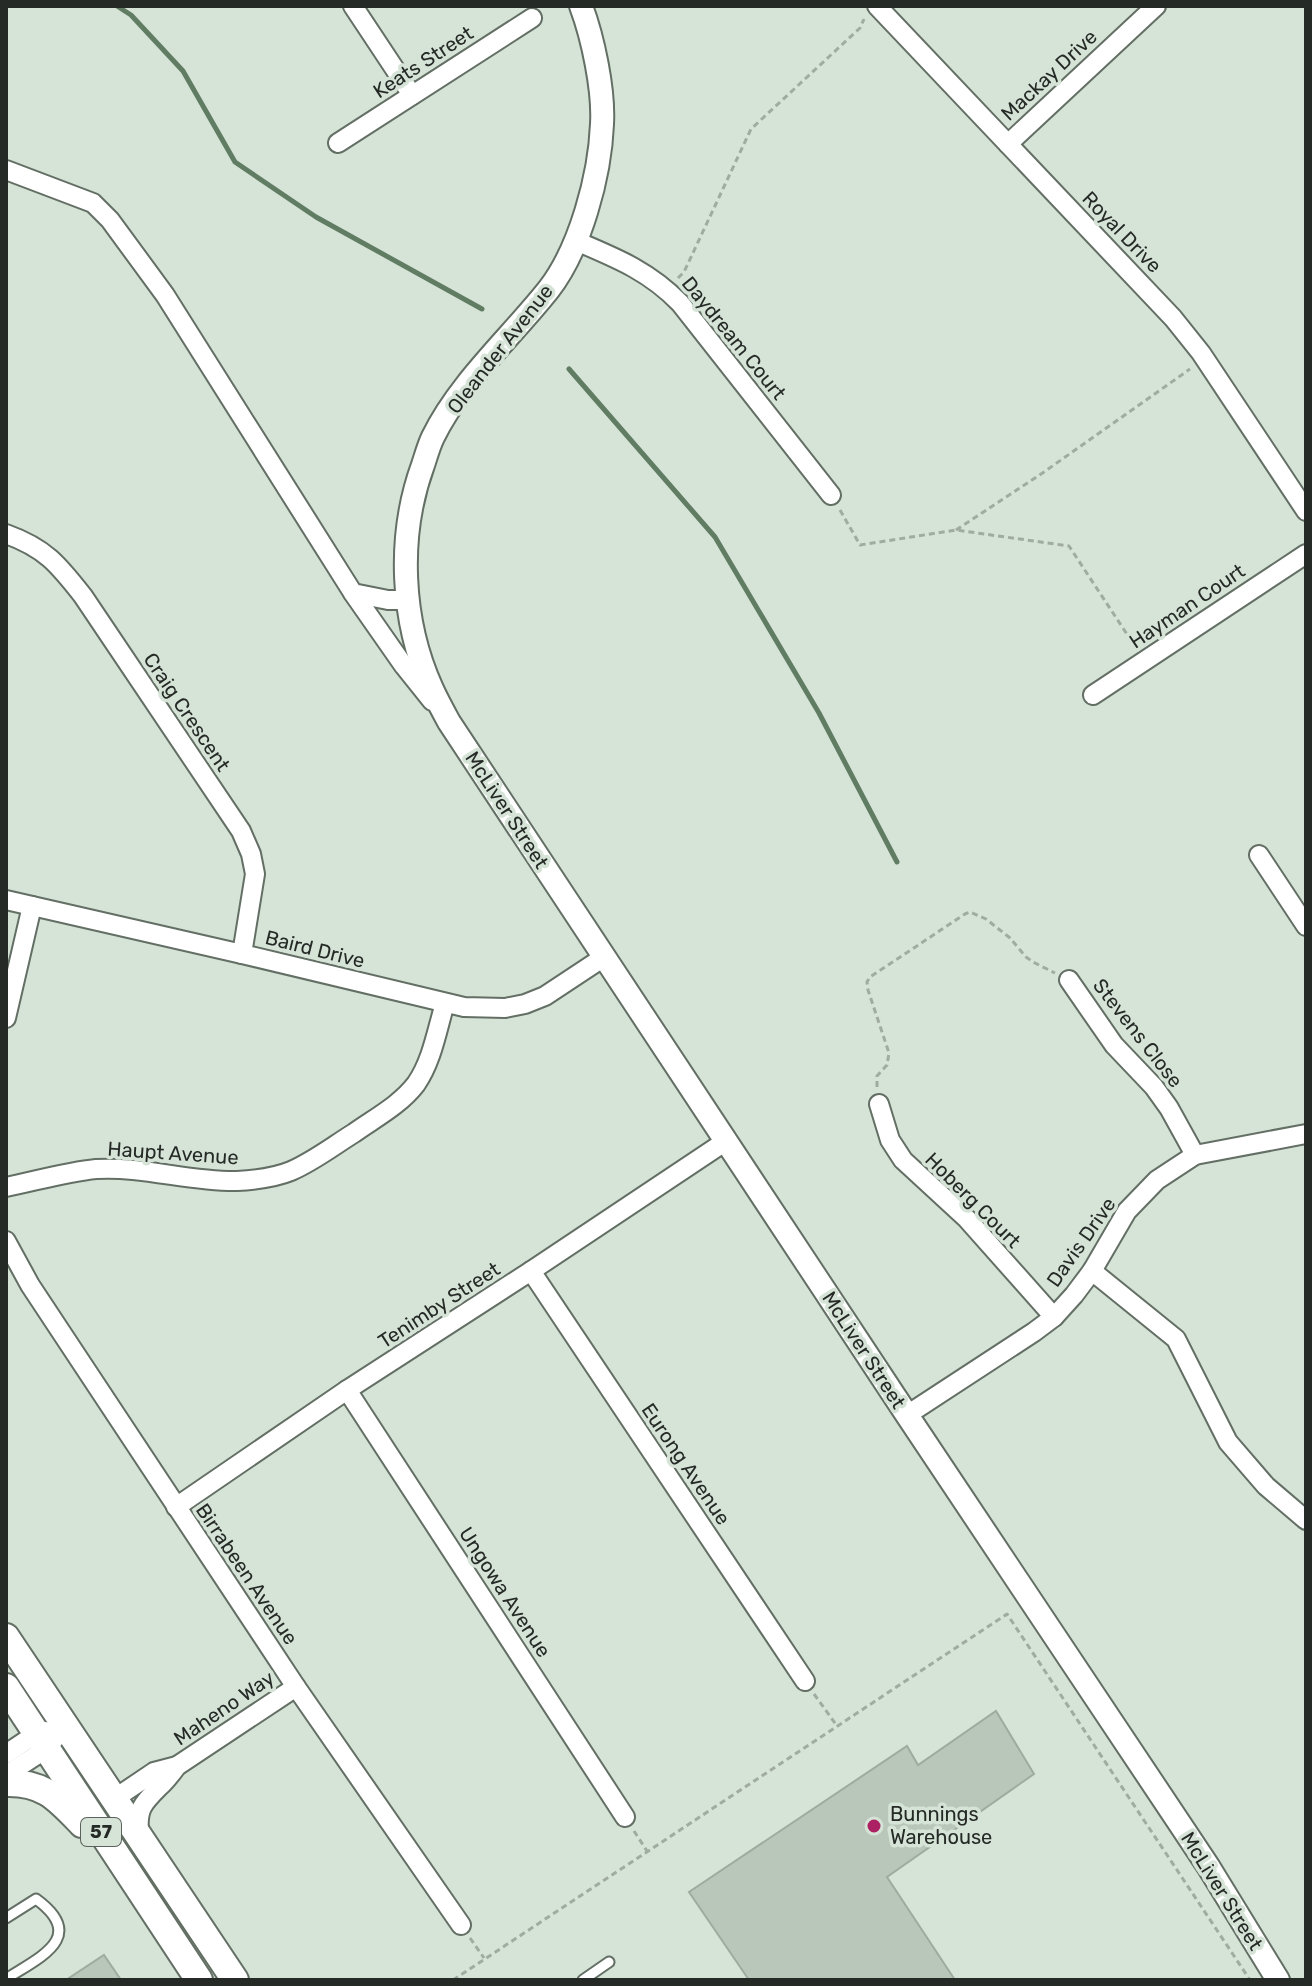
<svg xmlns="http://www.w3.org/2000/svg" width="1312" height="1986" font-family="Rubik,sans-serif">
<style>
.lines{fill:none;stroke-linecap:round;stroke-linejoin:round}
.stream{stroke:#607d63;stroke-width:5}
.building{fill:#b9c6ba;stroke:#9faba0;stroke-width:2}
.service-casing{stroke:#636f64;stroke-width:13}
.minor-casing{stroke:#636f64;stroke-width:22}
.tertiary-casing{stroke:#636f64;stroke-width:26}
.primary-casing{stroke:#636f64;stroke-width:30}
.path{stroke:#a0aba1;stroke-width:3;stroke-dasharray:6 4;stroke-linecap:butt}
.service{stroke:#fff;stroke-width:9}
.minor{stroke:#fff;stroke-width:18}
.tertiary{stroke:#fff;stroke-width:22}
.primary{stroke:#fff;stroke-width:26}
.poi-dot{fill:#ab2163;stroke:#d6e3d7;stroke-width:3}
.labels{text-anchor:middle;stroke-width:7;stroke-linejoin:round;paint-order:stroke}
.shield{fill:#d6e3d7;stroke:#5a625b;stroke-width:2}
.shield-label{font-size:18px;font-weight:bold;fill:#252a26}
.street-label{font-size:20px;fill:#252a26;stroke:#d6e3d7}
.poi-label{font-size:20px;fill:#252a26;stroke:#d6e3d7;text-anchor:start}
</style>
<rect width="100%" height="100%" fill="#d6e3d7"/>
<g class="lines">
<g class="stream">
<polyline points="117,6 131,15 183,71 235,162 316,217 482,309"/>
<polyline points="569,369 715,537 819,713 897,862"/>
</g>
</g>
<g class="building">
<polygon points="996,1711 1034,1774 887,1877 955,1980 749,1980 689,1892 907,1746 918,1765"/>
<polygon points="104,1955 121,1980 66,1980"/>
</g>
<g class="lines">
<defs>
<g id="service">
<path d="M6 1918 36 1899C88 1937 40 1957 6 1979"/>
<polyline points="583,1980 609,1962"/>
</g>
<g id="minor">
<polyline points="353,6 412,95"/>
<polyline points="877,6 1173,318 1201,353 1306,511"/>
<polyline points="338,143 532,18"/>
<polyline points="1008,144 1156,6"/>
<polyline points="6,170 93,203 110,220 165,295 353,593 388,600 408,600"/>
<path d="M576 241C616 258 649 271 680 303L831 495"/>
<path d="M6 534C45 548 58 564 83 596L241 831 251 854 255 874 242 954"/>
<polyline points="353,593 404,666 432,701"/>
<polyline points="1093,695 1306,554"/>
<polyline points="1259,855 1306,926"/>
<polyline points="6,900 242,954 464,1007 505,1008 525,1004 545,996 604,957"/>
<polyline points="1069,980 1114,1045 1154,1087 1169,1108 1195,1155"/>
<polyline points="6,1018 32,906"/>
<polyline points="879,1104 890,1140 903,1160 967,1219 1054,1317"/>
<path d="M6 1187C36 1181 66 1172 96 1169 143 1166 190 1182 237 1181 255 1180 274 1178 291 1171 314 1161 333 1146 354 1133 375 1118 400 1105 416 1084 432 1061 437 1030 445 1003"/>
<polyline points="6,1241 30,1285 296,1687 461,1925"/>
<polyline points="531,1271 805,1681"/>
<polyline points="1092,1271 1176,1339 1228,1442 1266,1486 1306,1520"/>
<polyline points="347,1390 625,1817"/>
<polyline points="907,1415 1034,1332 1054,1317 1074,1295 1092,1271 1127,1211 1157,1180 1195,1155 1306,1134"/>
<polyline points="176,1507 347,1390 531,1271 726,1141"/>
<polyline points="6,1754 36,1734 45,1731"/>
<polyline points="6,1775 46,1749 66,1725"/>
<polyline points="114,1799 154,1772 177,1766"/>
<path d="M139 1834C137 1809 142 1804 159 1787 166 1781 171 1774 177 1766L296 1687"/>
</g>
<path id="tertiary" d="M581 6C593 38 604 90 602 124 600 176 580 249 549 289 512 336 459 383 433 437 429 445 426 456 423 465 397 536 401 621 432 689 437 700 443 711 449 722L907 1415 1208 1866 1278 1980"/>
<g id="primary">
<polyline points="6,1637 235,1980"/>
<polyline points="6,1687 199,1980"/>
<path d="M6 1783C44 1782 58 1799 82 1824"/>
</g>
</defs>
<use href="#service" class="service-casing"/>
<use href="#minor" class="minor-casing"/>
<use href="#tertiary" class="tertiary-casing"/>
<use href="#primary" class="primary-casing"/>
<g class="path">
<polyline points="678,278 684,272 751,129 860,28 864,19"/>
<polyline points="840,510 860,545 956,530 1069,546 1136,648"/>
<polyline points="956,530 1044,472 1190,369"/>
<polyline points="877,1087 877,1076 887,1065 889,1053 868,990 867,982 870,977 965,914 970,912 986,919 1010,938 1026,957 1033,962 1055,973"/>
<polyline points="814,1694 837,1726"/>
<polyline points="634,1831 647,1851"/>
<polyline points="470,1938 484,1958"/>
<polyline points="453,1980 1007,1614 1250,1980"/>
</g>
<use href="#service" class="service"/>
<use href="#minor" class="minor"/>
<use href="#tertiary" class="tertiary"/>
<use href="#primary" class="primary"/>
</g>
<circle class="poi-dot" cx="874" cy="1826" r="8"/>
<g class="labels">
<rect class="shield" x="81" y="1818" width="40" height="28" rx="6"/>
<g class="shield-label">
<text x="101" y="1838">57</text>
</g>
<g class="street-label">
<text transform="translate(423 62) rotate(-33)" y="7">Keats Street</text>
<text transform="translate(1049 75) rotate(-43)" y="7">Mackay Drive</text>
<text transform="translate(1122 232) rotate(46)" y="7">Royal Drive</text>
<text transform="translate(734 338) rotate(51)" y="7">Daydream Court</text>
<text transform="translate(500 349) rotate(-52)" y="7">Oleander Avenue</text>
<text transform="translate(1187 606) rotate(-34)" y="7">Hayman Court</text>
<text transform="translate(187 712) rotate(56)" y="7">Craig Crescent</text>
<text transform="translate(507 810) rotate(57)" y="7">McLiver Street</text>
<text transform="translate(315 949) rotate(14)" y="7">Baird Drive</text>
<text transform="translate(1138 1033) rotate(52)" y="7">Stevens Close</text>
<text transform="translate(173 1153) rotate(4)" y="7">Haupt Avenue</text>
<text transform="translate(973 1200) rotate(45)" y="7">Hoberg Court</text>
<text transform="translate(1081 1242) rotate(-55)" y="7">Davis Drive</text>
<text transform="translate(439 1305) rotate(-33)" y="7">Tenimby Street</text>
<text transform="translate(864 1350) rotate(57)" y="7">McLiver Street</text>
<text transform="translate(686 1464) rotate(56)" y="7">Eurong Avenue</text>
<text transform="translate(247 1574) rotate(56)" y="7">Birrabeen Avenue</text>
<text transform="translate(505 1592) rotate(57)" y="7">Ungowa Avenue</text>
<text transform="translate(224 1708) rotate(-34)" y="7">Maheno Way</text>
<text transform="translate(1222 1891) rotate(58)" y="7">McLiver Street</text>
</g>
<g class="poi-label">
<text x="890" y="1821">Bunnings<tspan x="890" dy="23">Warehouse</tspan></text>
</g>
</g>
<rect width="1312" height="1986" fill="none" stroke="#252a26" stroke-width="16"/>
</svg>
